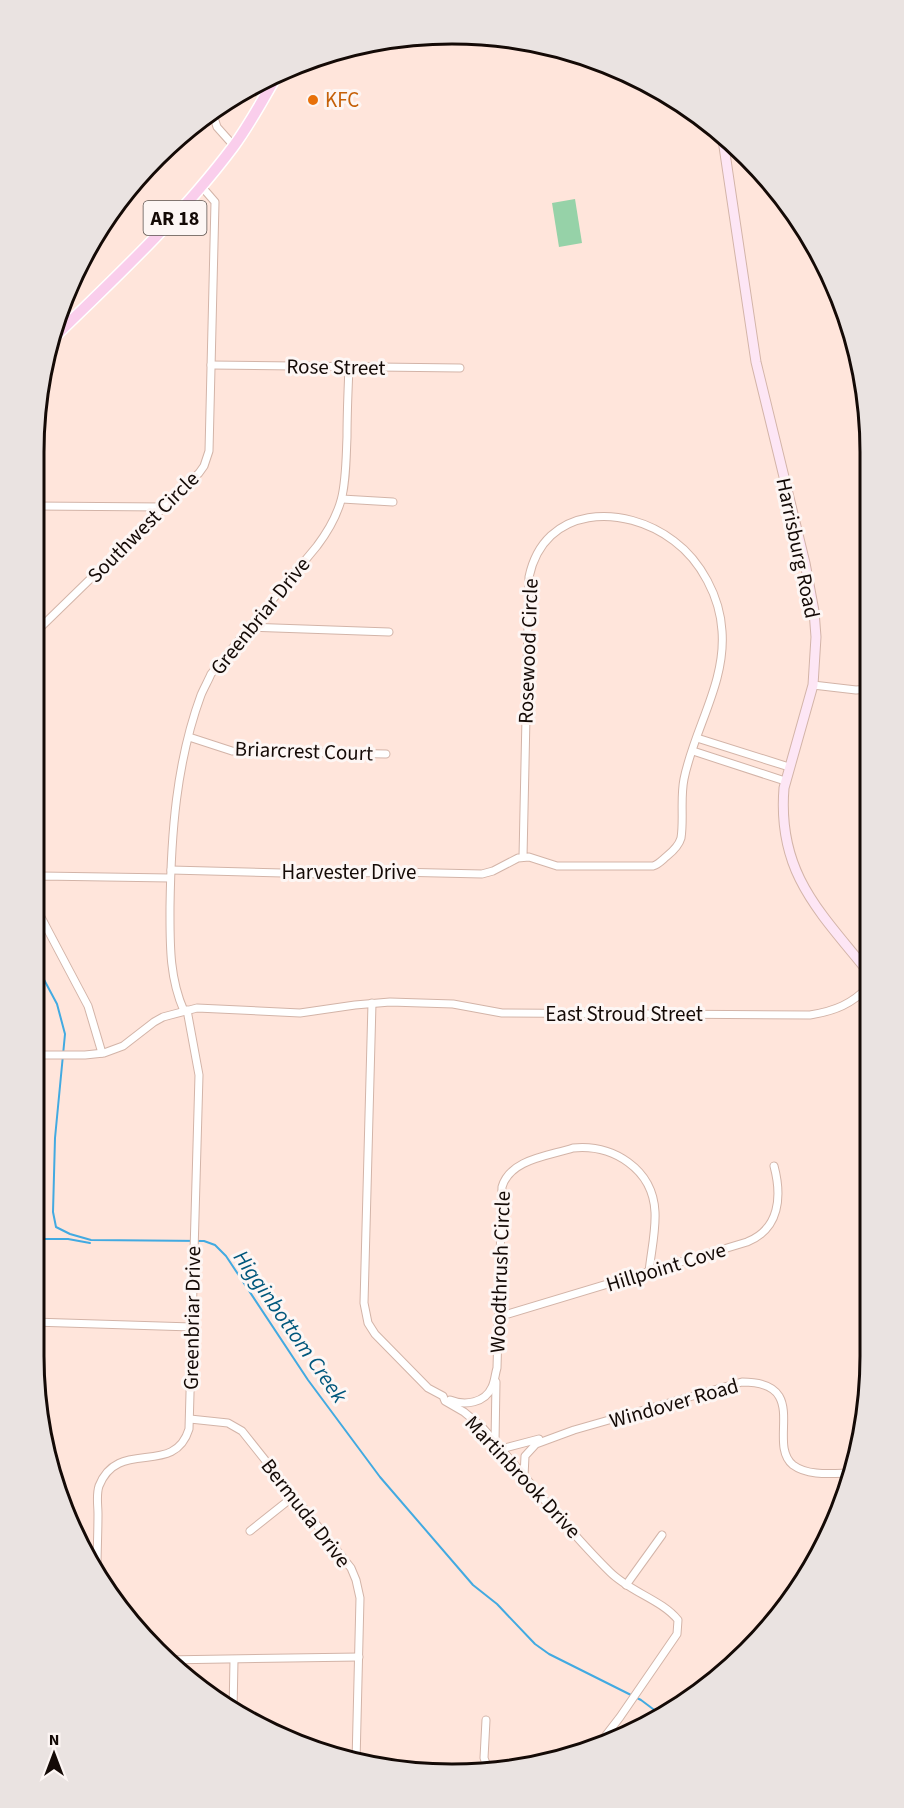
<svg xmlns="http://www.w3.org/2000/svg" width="904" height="1808" font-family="'Source Sans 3',sans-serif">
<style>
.green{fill:#96d2a8}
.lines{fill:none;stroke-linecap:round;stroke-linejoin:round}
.stream{stroke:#42aae1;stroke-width:2}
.minor-casing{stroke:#d3b4a8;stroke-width:9}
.secondary-casing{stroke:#d3b4a8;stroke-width:11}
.primary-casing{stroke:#fff;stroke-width:13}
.minor{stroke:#fff;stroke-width:7}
.secondary{stroke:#fde6f5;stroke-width:9}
.primary{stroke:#faceec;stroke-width:10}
.food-dot{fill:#e8710a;stroke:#fdf6f4;stroke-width:2}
.labels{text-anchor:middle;stroke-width:6;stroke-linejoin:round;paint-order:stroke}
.shield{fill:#fdf6f4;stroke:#5a514d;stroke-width:1.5}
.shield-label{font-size:20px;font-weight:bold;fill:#140a06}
.food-label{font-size:21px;fill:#c56008;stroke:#fdf6f4;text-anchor:start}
.street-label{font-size:21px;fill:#140a06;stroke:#fdf6f4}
.water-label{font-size:22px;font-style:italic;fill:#00577c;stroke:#fdf6f4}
.rim{fill:none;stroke:#140a06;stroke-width:3}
</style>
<rect width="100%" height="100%" fill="#ffe5db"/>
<polygon class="green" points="575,199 582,243 559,247 552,203"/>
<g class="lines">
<g class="stream">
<polyline points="33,959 57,1004 65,1034 55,1138 53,1212 56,1227 70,1234 91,1240 204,1241 215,1245 226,1256 308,1380 380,1477 473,1585 497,1604 535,1644 549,1654 641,1700 661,1715"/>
<polyline points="33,1239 68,1239 90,1243"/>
</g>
<defs>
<g id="minor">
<polyline points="212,111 217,127 234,146"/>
<polyline points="211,365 460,368"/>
<polyline points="342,499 393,502"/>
<polyline points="34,506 164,507"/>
<polyline points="249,627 389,632"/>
<polyline points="34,632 43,625 199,473 204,466 209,451 215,202 202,187"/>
<polyline points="813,685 856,690 868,689"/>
<polyline points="189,737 232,751 386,754"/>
<polyline points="697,738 789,767"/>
<polyline points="693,751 785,781"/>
<path d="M171 870 320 874 395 872 482 874 493 871 518 858 529 857 557 866H653C659 864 662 860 667 856 672 852 679 845 681 838 684 819 680 799 684 779 694 729 726 683 722 631 720 597 701 561 674 541 624 503 544 505 529 577L523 857"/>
<polyline points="33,881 41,876 170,878"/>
<polyline points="33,902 88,1006 102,1053"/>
<path d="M372 1003 364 1303 368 1323 375 1334 428 1388 443 1396 445 1401 464 1412 482 1427C525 1475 564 1527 610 1572 630 1592 662 1600 678 1620L677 1634 620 1717 600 1743"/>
<path d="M184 1011C169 977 170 943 170 907 171 835 176 763 201 695 204 688 208 681 211 674L317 546C347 506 345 484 347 437 347 413 348 390 349 367"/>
<path d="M33 1055H85L104 1053 123 1046 154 1022 163 1017 197 1008 300 1013 355 1005 390 1002 453 1004 502 1013 810 1015C835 1011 852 1004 869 986"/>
<path d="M498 1317 747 1242C780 1229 782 1196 774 1166"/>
<polyline points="33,1322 192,1327"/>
<path d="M450 1400C465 1406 485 1403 492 1387 495 1381 495 1374 497 1368L502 1187C510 1159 549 1156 573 1148 613 1144 653 1169 655 1212 656 1231 651 1252 649 1272"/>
<polyline points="190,1419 228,1423 242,1431 351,1568 356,1580 360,1598 356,1762"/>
<polyline points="495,1442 496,1382"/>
<polyline points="501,1449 539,1439"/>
<path d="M524 1476 525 1456 536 1444 574 1430 742 1382C812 1382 766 1443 793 1465 809 1477 835 1473 854 1473"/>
<polyline points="250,1531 294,1496"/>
<path d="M97 1569C97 1551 98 1532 98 1514 98 1505 96 1495 99 1486 118 1437 174 1478 189 1429L199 1075 187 1010"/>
<polyline points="626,1585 662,1535"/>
<polyline points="165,1660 359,1657"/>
<polyline points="233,1712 234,1660"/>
<polyline points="486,1720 484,1758 489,1771"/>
</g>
<path id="secondary" d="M722 133 756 362 805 563 814 611 816 637 813 685 784 788C777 873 820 912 869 973"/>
<path id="primary" d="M48 343C112 281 179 219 233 147 250 124 264 98 278 73"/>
</defs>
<use href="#minor" class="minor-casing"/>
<use href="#secondary" class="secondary-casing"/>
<use href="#primary" class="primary-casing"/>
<use href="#minor" class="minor"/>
<use href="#secondary" class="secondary"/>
<use href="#primary" class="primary"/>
</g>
<circle class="food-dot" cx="313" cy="100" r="6"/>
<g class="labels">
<rect class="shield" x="143.5" y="201" width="63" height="34" rx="4.5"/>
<g class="shield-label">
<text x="175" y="225">AR 18</text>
</g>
<g class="food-label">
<text x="325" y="107">KFC</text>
</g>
<g class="street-label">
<text transform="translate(336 367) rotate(1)" y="7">Rose Street</text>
<text transform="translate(143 527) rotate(-45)" y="7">Southwest Circle</text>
<text transform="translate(798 548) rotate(78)" y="7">Harrisburg Road</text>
<text transform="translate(260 616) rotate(-51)" y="7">Greenbriar Drive</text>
<text transform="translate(528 651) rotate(-88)" y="7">Rosewood Circle</text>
<text transform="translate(304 751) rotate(2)" y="7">Briarcrest Court</text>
<text x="349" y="879">Harvester Drive</text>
<text x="624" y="1021">East Stroud Street</text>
<text transform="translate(666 1267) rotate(-17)" y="7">Hillpoint Cove</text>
<text transform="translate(500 1272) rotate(-88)" y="7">Woodthrush Circle</text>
<text transform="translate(192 1318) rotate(-89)" y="7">Greenbriar Drive</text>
<text transform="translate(674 1403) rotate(-16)" y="7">Windover Road</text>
<text transform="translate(523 1477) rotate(47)" y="7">Martinbrook Drive</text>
<text transform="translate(306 1513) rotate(52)" y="7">Bermuda Drive</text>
</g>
<g class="water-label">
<text transform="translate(291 1326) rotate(55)" y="8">Higginbottom Creek</text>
</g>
</g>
<path d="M0 0H904V1808H0ZM452 44H452A408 408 0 0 1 860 452V1356A408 408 0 0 1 452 1764H452A408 408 0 0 1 44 1356V452A408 408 0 0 1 452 44Z" fill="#eae3e1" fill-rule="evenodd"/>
<path class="rim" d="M452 44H452A408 408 0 0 1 860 452V1356A408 408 0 0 1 452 1764H452A408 408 0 0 1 44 1356V452A408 408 0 0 1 452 44Z"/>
<g transform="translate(54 1754)" stroke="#fdf6f4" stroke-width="4.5" paint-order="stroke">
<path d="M0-4.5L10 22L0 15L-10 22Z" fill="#140a06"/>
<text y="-9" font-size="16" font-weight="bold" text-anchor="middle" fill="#140a06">N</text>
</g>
</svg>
